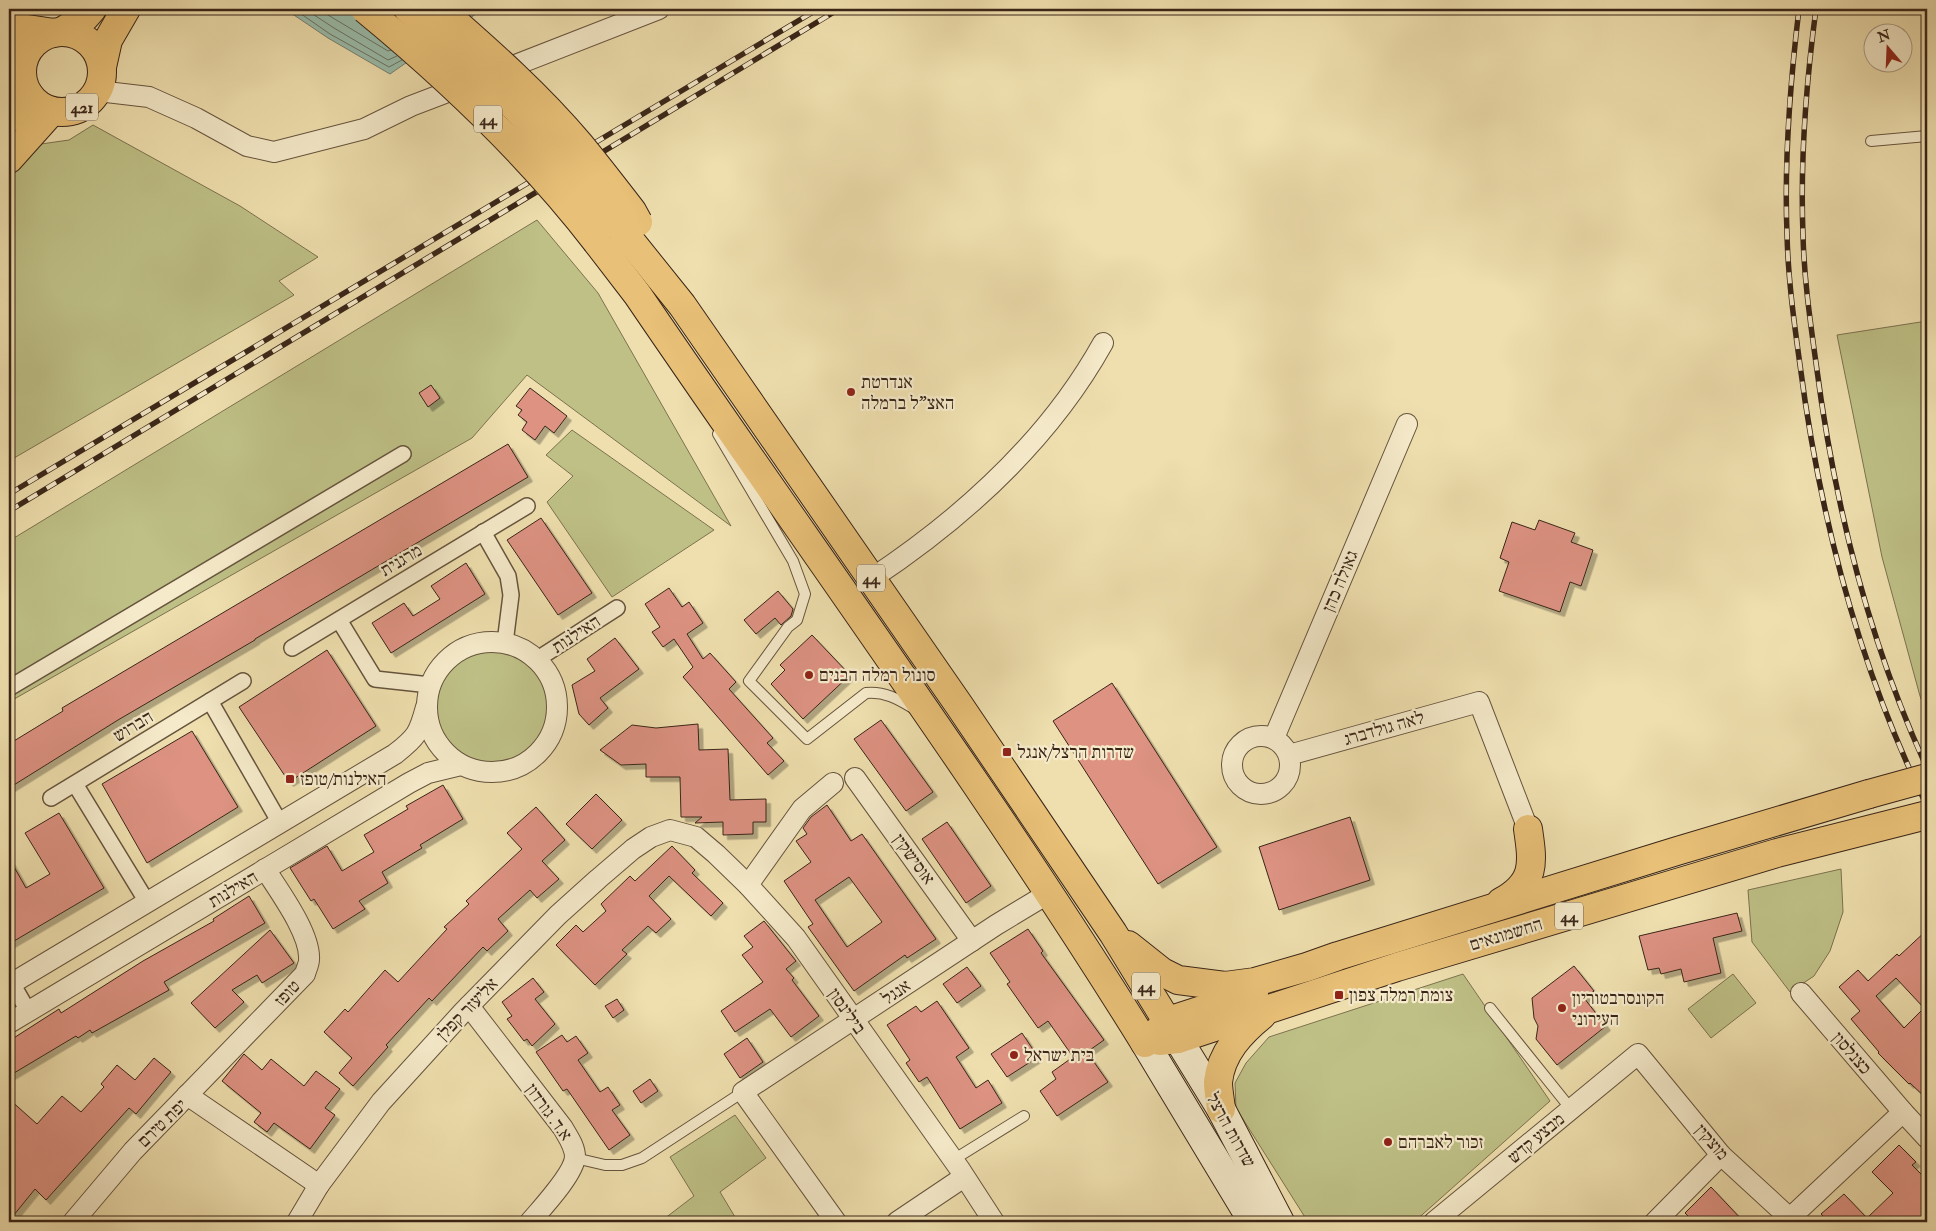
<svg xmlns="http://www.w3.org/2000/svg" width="1936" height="1231" font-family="'IM FELL Double Pica','Frank Ruhl Libre',serif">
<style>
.green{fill:#bec086;stroke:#7c724f}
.water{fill:#9abdac;stroke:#738071}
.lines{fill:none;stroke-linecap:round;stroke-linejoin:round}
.shore{stroke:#6a7162;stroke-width:1}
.building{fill:#dd9282;stroke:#392518;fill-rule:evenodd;filter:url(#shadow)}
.service-casing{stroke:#66543e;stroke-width:12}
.pedestrian-casing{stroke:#66543e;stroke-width:18}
.minor-casing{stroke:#66543e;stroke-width:22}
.secondary-casing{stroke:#392518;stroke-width:30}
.primary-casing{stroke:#392518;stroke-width:30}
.trunk-casing{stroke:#392518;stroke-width:30}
.service{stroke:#f5eaca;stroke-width:10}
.pedestrian{stroke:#f5eaca;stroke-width:15}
.minor{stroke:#f5eaca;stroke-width:20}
.secondary{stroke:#f5eaca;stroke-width:28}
.primary{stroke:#e8c077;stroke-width:28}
.trunk{stroke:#e8c077;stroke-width:28}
.rail-casing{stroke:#392518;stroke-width:5.5}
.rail{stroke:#f5eaca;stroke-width:4;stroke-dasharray:11;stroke-linecap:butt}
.trunk-bridge-casing{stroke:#392518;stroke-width:30;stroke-linecap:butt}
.trunk-bridge{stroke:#e8c077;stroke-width:28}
.poi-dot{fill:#8f2418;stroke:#f5eaca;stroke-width:2}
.labels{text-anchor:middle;stroke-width:4.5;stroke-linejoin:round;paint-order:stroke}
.shield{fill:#f5eaca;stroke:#71604d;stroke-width:1}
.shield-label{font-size:16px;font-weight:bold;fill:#392518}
.poi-label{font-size:18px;fill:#392518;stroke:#f5eaca;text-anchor:start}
.street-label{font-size:18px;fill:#392518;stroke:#f5eaca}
</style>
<defs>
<filter id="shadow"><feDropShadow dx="4.5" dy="4.5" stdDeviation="0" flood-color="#0004"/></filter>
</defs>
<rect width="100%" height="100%" fill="#efdfae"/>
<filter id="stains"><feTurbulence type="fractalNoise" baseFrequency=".004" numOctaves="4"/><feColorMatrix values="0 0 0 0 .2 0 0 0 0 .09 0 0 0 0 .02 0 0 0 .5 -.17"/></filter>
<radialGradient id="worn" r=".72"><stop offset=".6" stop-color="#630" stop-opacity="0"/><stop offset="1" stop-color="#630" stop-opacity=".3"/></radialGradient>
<g class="green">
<polygon points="93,125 240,206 318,257 279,281 294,295 9,461 9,176 41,144 69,140"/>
<polygon points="537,220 598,293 731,526 527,375 472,438 9,702 9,541"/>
<polygon points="1927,321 1927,715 1920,696 1882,557 1837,335"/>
<polygon points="572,430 714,530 612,597 547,502 573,476 546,455"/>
<circle cx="492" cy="707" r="57"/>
<polygon points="1841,869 1843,912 1830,951 1814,976 1790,992 1752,942 1748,890"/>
<polygon points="1463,974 1550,1101 1414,1222 1308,1222 1236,1108 1235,1083 1246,1063 1269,1037"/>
<polygon points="1733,974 1756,1003 1711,1038 1688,1009"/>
<polygon points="735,1115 766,1158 720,1192 738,1222 660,1222 694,1196 670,1157"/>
</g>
<polygon class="water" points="285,9 483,9 390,74 328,38"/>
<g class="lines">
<g class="shore">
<polyline points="294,9 330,34 389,67 402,60"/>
<polyline points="305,9 334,28 388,60 397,56"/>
<polyline points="318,9 388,51 391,50"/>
</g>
</g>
<g class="building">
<polygon points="431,385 440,398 428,407 419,393"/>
<polygon points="530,388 567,416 554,433 545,426 535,440 522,430 527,422 518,415 522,410 516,406"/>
<polygon points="508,444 528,477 255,639 255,640 118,720 9,788 9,744 63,711 62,708 111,679"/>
<polygon points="541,518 592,593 558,615 507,540"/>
<polygon points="1539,520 1575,533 1571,542 1593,550 1581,586 1570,582 1560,612 1499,591 1509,562 1500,558 1512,522 1535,530"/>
<polygon points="466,563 485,594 391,653 372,623 404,603 413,616 440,599 431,586"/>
<polygon points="669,588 682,607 689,602 703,623 687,634 703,659 710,653 736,682 729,689 773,738 767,743 784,761 768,775 683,677 693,667 674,639 663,647 652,632 660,627 645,604"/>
<polygon points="778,591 793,609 791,616 781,625 775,618 756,634 744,620"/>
<polygon points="812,635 850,675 803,719 771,684 785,670 780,665"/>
<polygon points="615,638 639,669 600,698 608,708 589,725 579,714 572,685 595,671 587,659"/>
<polygon points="327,650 376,726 289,782 239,707"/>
<polygon points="1112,683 1217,847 1158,884 1053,721"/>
<polygon points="881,720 933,792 906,811 854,739"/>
<polygon points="698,724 699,750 728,749 730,800 766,799 766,822 753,822 753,834 723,835 723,822 695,823 702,817 681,817 680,777 646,777 646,764 621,765 600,750 632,725 656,728"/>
<polygon points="192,731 238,807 147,863 102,784"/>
<polygon points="443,785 463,819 420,845 422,848 382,872 388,883 359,901 365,909 333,929 314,899 311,901 290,868 327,846 342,871 374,852 364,835 408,809 406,806"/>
<polygon points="596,794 622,820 592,849 566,824"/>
<path d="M827 805 851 841 862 834 936 939 907 958 905 955 854 991 808 927 813 924 784 881 811 862 796 841 807 834 803 828 811 817ZM849 877 882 922 847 947 815 900Z"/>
<polygon points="536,807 565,840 542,861 559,879 537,898 530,890 498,919 508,931 487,951 483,947 432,1001 429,998 386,1045 388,1047 353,1086 339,1073 352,1058 324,1032 345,1009 348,1012 385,970 398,982 447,929 444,927 469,904 466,901 522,849 507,833"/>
<polygon points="59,813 104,888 9,944 9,858 26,888 50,874 25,833"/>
<polygon points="1350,817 1370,880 1279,910 1259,847"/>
<polygon points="947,822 991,886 966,903 922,839"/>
<polygon points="672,846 695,870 692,873 723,903 711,916 669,876 649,896 671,919 656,933 648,926 622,950 627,954 595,985 556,945 576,925 583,932 606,911 601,904 630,876 635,881"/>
<polygon points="249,896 265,923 164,982 169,990 92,1033 90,1030 78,1038 76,1036 9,1076 9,1041 59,1009 61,1013 143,961 214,921 213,919"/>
<polygon points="1737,913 1742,931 1713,938 1721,973 1684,982 1681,969 1661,974 1659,968 1648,970 1639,936"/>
<polygon points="764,921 796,961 786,969 794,978 792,980 819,1016 791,1037 770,1009 735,1032 721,1011 763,982 742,955 753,947 744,936"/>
<polygon points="1028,929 1043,951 1041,953 1104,1040 1087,1052 1108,1082 1057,1116 1040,1091 1056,1079 1052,1072 1073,1057 1048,1021 1038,1028 1007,984 1010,982 990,953"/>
<polygon points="270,930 294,963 262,983 257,975 232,990 244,1002 215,1028 191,1003"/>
<path d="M1927 930V1099L1910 1083 1909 1084 1878 1053 1879 1052 1851 1019 1860 1011 1839 987 1858 970 1868 981 1897 954 1899 956ZM1896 978 1924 1008 1904 1028 1876 996Z"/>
<polygon points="1574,966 1594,991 1584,998 1606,1026 1557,1065 1536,1039 1538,1026 1534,1018 1532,998"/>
<polygon points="967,967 981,986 957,1003 943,984"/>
<polygon points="533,978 544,992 535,999 555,1024 532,1046 527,1039 524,1041 507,1019 512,1016 502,1002"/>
<polygon points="617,999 624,1010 613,1018 605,1006"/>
<polygon points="937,1001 969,1048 956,1057 976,1088 988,1080 1002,1103 960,1129 927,1077 919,1082 906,1063 910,1060 887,1025 916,1006 921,1012"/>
<polygon points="1022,1033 1038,1057 1007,1077 991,1054"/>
<polygon points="562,1035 567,1042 576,1036 588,1053 578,1060 600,1092 608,1087 620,1105 612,1110 630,1135 609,1150 567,1089 563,1091 536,1052"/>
<polygon points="747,1038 763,1062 740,1078 724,1054"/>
<polygon points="244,1054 262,1070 271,1059 304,1086 316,1071 340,1089 325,1108 335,1115 310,1149 274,1123 267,1132 254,1122 261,1113 222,1081"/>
<polygon points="154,1058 171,1072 136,1114 129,1108 46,1200 35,1189 9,1221 9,1099 37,1124 62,1096 81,1112 104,1087 101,1084 117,1065 135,1080"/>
<polygon points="650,1079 658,1091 641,1103 633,1091"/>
<polygon points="1899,1145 1916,1162 1912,1165 1927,1180 1927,1222 1829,1222 1821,1214 1844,1194 1867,1218 1893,1193 1872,1172"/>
<polygon points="1711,1187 1744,1222 1694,1222 1685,1213"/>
</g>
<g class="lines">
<defs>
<g id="service">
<polyline points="1871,141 1927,136"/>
<path d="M718 434 793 561 805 594 797 620 788 627 749 681 807 739 866 693C884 691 898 699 913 708"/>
<polyline points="1490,1008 1571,1109"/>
<polyline points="575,1158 605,1165 622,1165 642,1158 743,1092"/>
<polyline points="953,1160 1024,1116"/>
</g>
<g id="pedestrian">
<polyline points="483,532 508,576 511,595 505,643"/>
<polyline points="339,620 375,679 430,685"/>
<polyline points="292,648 527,506"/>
<polyline points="536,660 617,608"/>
<polyline points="9,688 403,454"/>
<polyline points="210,701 280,823"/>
<polyline points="75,784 147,902"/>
<polyline points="51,798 243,681"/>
<polyline points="9,978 28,1011"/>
</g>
<g id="minor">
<polyline points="495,73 659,9"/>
<polyline points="98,91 149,97 196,118 247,146 274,152 364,129 411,106 466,85"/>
<path d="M871 579C963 518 1049 440 1103 343"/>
<circle cx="492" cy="707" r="65"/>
<circle cx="1261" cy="765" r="29"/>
<polyline points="1274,738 1407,424"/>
<polyline points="1289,755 1479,702 1528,829"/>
<polyline points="855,778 972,941"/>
<polyline points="748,885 802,809 833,783"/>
<path d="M9 985 395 754C417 737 419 733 426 707"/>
<polyline points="1801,993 1903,1112 1927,1138"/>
<path d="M469 1006 563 1128C568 1137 575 1146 575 1157 574 1174 541 1209 530 1222"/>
<polyline points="9,1023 409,783 428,773 461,765"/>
<polyline points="187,1095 319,1185"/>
<polyline points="1790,1218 1903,1112"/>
<path d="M73 1222 133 1151 305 974C306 970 309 964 309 960 311 934 279 891 265 869"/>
<polyline points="297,1222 319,1185 381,1102 463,1012 558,915 598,879 633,849 651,837 670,830 696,837 716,854 748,885 796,938 959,1168 994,1222"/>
<polyline points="836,1222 743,1092 996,925 1049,893"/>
<polyline points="897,1222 964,1177"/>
<polyline points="1434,1222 1638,1054 1721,1155 1794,1222"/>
<polyline points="1655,1222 1721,1155"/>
</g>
<g id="secondary">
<polyline points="1178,1039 1221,1109 1280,1222"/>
<polyline points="1145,1043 1253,1222"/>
</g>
<g id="primary">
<circle cx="62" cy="72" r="40"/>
<polyline points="9,118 29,95"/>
<polyline points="9,159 52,111"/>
</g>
<g id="trunk">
<polyline points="9,24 21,28 54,33"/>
<polyline points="61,32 85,17 92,9"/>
<polyline points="9,48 22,70"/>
<polyline points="102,67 108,40 126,9"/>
<polyline points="621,229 682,305 959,705 1113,933 1178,1039"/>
<path d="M597 242 637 294C807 544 986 787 1145 1043"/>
<path d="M1501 902C1536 883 1533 863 1528 829"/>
<polyline points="1128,945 1162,972 1178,980 1225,986 1255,982 1307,967 1338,956 1677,851 1869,794"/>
<polyline points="1156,1033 1168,1021 1254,993"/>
<polyline points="1159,1041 1178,1039 1397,967 1777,853 1927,815"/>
<path d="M1221 1109C1220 1100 1218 1090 1218 1082 1221 1053 1241 1032 1262 1015"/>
</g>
</defs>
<use href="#service" class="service-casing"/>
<use href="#pedestrian" class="pedestrian-casing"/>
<use href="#minor" class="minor-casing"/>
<use href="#secondary" class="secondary-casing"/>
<use href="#primary" class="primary-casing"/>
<use href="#trunk" class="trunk-casing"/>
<use href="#service" class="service"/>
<use href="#pedestrian" class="pedestrian"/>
<use href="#minor" class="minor"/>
<use href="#secondary" class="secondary"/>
<use href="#primary" class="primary"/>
<use href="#trunk" class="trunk"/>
<defs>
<g id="rail">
<path d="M1799 9C1790 84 1784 159 1787 234 1788 278 1794 322 1800 365 1820 518 1859 668 1927 806"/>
<path d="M1816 9C1806 84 1800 159 1803 235 1804 278 1810 320 1816 363 1834 502 1868 640 1927 768"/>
<polyline points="9,494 818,9"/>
<polyline points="9,511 839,9"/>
</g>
</defs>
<use href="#rail" class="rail-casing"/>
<use href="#rail" class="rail"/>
<defs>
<g id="trunk-bridge">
<path d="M365 9C450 79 530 155 597 242"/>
<polyline points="408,9 516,108 569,167 621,229"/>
<path d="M440 9C489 52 538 95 580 145 598 167 615 189 632 211L638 222"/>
<polyline points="1869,794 1927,778"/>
</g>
</defs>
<use href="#trunk-bridge" class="trunk-bridge-casing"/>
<use href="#trunk-bridge" class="trunk-bridge"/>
</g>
<g class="poi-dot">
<circle cx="851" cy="392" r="5"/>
<circle cx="809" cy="675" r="5"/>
<rect x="1002" y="747" width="10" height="10" rx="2.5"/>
<rect x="285" y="774" width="10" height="10" rx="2.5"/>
<rect x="1334" y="990" width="10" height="10" rx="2.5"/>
<circle cx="1562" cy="1008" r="5"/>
<circle cx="1014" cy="1055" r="5"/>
<circle cx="1388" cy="1142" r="5"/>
</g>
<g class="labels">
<g class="shield">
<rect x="66" y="93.5" width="32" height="27" rx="4"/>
<rect x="474" y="105.5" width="28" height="27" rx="4"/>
<rect x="857" y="564.5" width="28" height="27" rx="4"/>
<rect x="1555" y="902.5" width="28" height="27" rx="4"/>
<rect x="1132" y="972.5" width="28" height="27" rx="4"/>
</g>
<g class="shield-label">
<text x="82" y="113">421</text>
<text x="488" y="125">44</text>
<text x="871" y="584">44</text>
<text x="1569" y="922">44</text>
<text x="1146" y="992">44</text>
</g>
<g class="poi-label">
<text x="861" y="388">אנדרטת<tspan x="861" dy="21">האצ"ל ברמלה</tspan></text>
<text x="819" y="681">סונול רמלה הבנים</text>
<text x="1017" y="758">שדרות הרצל/אנגל</text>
<text x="300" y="785">האילנות/טופז</text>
<text x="1349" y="1001">צומת רמלה צפון</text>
<text x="1572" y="1004">הקונסרבטוריון<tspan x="1572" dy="21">העירוני</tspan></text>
<text x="1024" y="1061">בית ישראל</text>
<text x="1398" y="1148">זכור לאברהם</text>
</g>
<g class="street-label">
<text transform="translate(401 560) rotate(-31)" y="6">מרגנית</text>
<text transform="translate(1340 581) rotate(-67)" y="6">גאולה כהן</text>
<text transform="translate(576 634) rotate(-33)" y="6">האילנות</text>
<text transform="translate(133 726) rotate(-31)" y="6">הברוש</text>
<text transform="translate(1384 728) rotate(-16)" y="6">לאה גולדברג</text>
<text transform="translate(914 859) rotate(54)" y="6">אוסישקין</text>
<text transform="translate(233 889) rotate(-31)" y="6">האילנות</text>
<text transform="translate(1506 934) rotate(-17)" y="6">החשמונאים</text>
<text transform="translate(896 992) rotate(-34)" y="6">אנגל</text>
<text transform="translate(287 993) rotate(-47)" y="6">טופז</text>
<text transform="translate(467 1009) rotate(-46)" y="6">אליעזר קפלן</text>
<text transform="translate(847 1011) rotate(55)" y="6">בילינסון</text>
<text transform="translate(1852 1053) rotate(49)" y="6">כצנלסון</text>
<text transform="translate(549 1112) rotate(54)" y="6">א.ד. גורדון</text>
<text transform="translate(162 1123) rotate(-44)" y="6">יפת טירם</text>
<text transform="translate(1231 1130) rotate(61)" y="6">שדרות הרצל</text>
<text transform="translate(1536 1138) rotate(-40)" y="6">מבצע קדש</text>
<text transform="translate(1712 1142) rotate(49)" y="6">מוצקין</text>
</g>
</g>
<rect width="1936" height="1231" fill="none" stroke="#efdfae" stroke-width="30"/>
<rect x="10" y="10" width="1916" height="1211" fill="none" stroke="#392518" stroke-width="2.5"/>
<rect x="15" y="15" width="1906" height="1201" fill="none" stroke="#392518"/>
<g transform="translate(1888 48) rotate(341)"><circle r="24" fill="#f5eaca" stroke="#aa9b83"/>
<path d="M0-4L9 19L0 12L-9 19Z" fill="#8f2418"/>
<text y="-8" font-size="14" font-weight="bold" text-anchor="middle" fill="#392518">N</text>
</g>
<rect width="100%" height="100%" filter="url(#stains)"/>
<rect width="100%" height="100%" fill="url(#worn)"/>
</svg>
